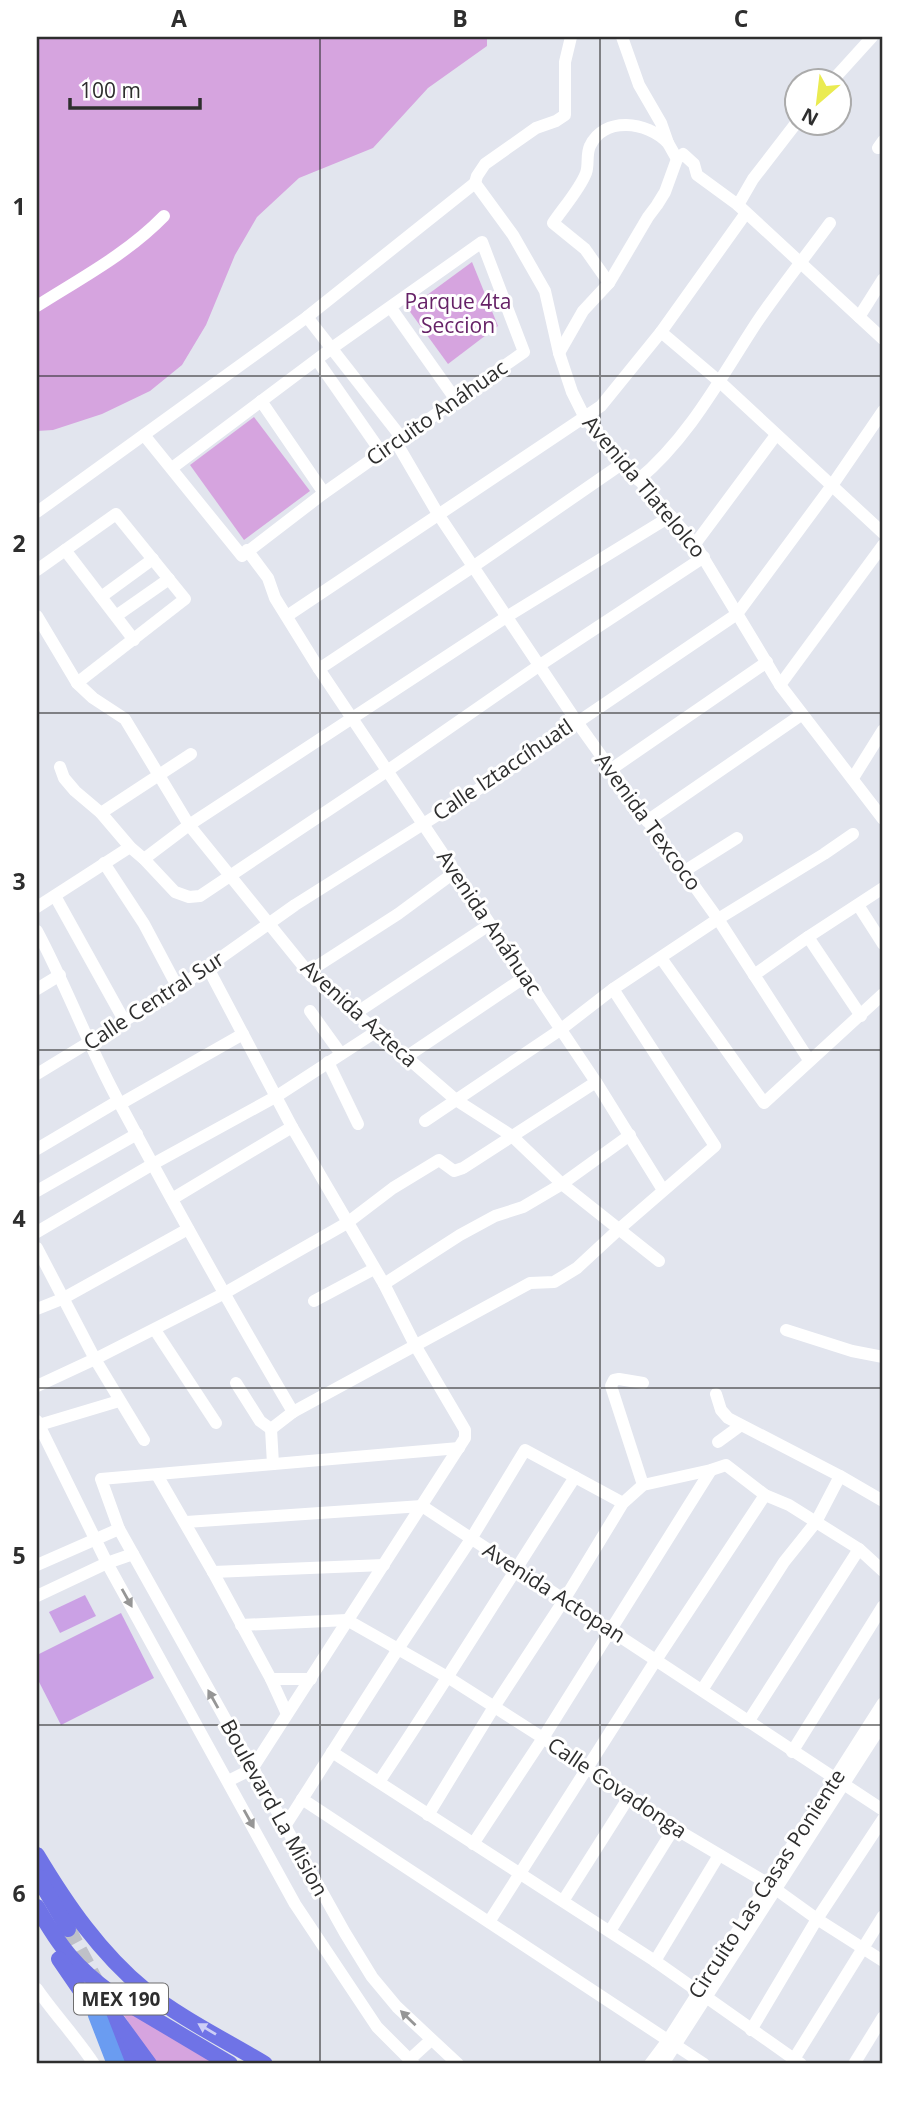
<svg xmlns="http://www.w3.org/2000/svg" width="920" height="2101" font-family="'Open Sans',sans-serif">
<style>
.green{fill:#d6a4df}
.pitch{fill:#cba1e5}
.lines{fill:none;stroke-linecap:round;stroke-linejoin:round}
.major-tunnel{stroke:#bec0c8;stroke-width:16;stroke-dasharray:16 8;stroke-linecap:butt}
.minor{stroke:#fff;stroke-width:12}
.major{stroke:#6f73e6;stroke-width:16}
.highway{stroke:#6a9cf1;stroke-width:18}
.oneway{fill:#969696}
.oneway2{fill:#cdcef6}
.grid{fill:none;stroke:#2e2e2e;stroke-width:2;stroke-opacity:0.55}
.labels{text-anchor:middle;stroke-width:6;stroke-linejoin:round;paint-order:stroke}
.shield{fill:#fff;stroke:#6d6d6d;stroke-width:2}
.shield-label{font-size:19px;font-weight:bold;fill:#2e2e2e}
.park-label{font-size:21px;fill:#662267;stroke:#fff}
.street-label{font-size:21px;fill:#2e2e2e;stroke:#fff}
.neatline{fill:none;stroke:#2e2e2e;stroke-width:2.5}
.grid-label{font-size:23px;text-anchor:middle;font-weight:bold;fill:#2e2e2e}
</style>
<rect width="100%" height="100%" fill="#e2e5ee"/>
<g class="green">
<polygon points="37,37 487,37 487,46 428,88 373,148 299,178 257,217 235,255 206,325 182,365 150,391 102,414 53,430 37,431"/>
<polygon points="472,262 498,326 448,364 408,309"/>
<polygon points="254,417 310,491 244,540 190,465"/>
<polygon points="125,2009 220,2064 156,2064 123,2014"/>
</g>
<g class="pitch">
<polygon points="85,1595 96,1616 60,1633 49,1612"/>
<polygon points="121,1613 154,1678 61,1725 37,1678 37,1655"/>
</g>
<g class="lines">
<polyline class="major-tunnel" points="68,1929 114,2016"/>
<g class="minor">
<polyline points="622,37 639,85 661,123 668,143 677,159 683,154 694,164 697,175 738,205 883,339"/>
<polyline points="833,80 872,37"/>
<polyline points="878,148 883,141"/>
<polyline points="475,183 513,235 545,291 559,353 572,392 585,418 695,544 780,685 883,819"/>
<polyline points="475,183 477,176 485,164 536,128 556,121 565,115 565,62 571,37"/>
<polyline points="738,205 753,179 797,122"/>
<path d="M609 283 585 249 553 223C563 208 580 189 586 173 589 165 586 154 590 146 604 116 647 121 668 143"/>
<path d="M37 306C81 278 127 254 164 216"/>
<polyline points="391,308 456,400"/>
<polyline points="307,317 401,437"/>
<polyline points="859,317 883,279"/>
<polyline points="661,332 720,382 883,533"/>
<polyline points="559,353 583,311 609,283 648,217 657,205 665,192 677,159"/>
<polyline points="317,360 381,452"/>
<polyline points="261,401 324,493"/>
<polyline points="144,435 242,556 324,493 524,352 482,242 332,348 172,468"/>
<polyline points="396,442 438,514 577,722 718,919 809,1060"/>
<path d="M638 480C689 438 721 377 757 322 780 288 806 256 830 223"/>
<polyline points="37,512 307,317 475,183"/>
<polyline points="695,544 776,435"/>
<polyline points="65,550 134,640"/>
<polyline points="247,550 268,578 275,598 319,669 596,1082 663,1190"/>
<polyline points="37,570 116,514 185,599 77,683"/>
<polyline points="101,597 153,559"/>
<polyline points="37,616 77,683 93,698 125,719 189,825 308,972 456,1100 512,1136 562,1184 659,1261"/>
<polyline points="116,616 169,579"/>
<polyline points="287,616 601,406 661,332 746,213"/>
<polyline points="319,669 474,566 623,463"/>
<polyline points="780,685 883,545"/>
<polyline points="60,767 64,778 75,791 101,813 130,847 144,859 175,892 189,897 200,896 387,771 540,665 704,557"/>
<polyline points="610,770 767,662"/>
<polyline points="853,778 883,730"/>
<polyline points="101,813 191,754"/>
<polyline points="647,821 801,715"/>
<polyline points="144,859 189,825 508,616 671,516"/>
<polyline points="104,863 144,924 178,988"/>
<polyline points="683,872 737,838"/>
<polyline points="55,896 125,1022"/>
<polyline points="858,905 883,944"/>
<polyline points="37,907 130,847"/>
<path d="M37 931C67 987 89 1048 120 1104 176 1208 233 1311 293 1412"/>
<polyline points="808,937 861,1016"/>
<polyline points="661,958 764,1103 883,994"/>
<polyline points="208,968 292,1127 384,1284 415,1345 465,1430 465,1438 252,1769 228,1781"/>
<polyline points="308,972 398,914 455,872"/>
<polyline points="754,975 808,937 883,888"/>
<polyline points="37,989 60,975"/>
<polyline points="310,1011 341,1054"/>
<polyline points="356,1013 489,925"/>
<polyline points="406,1057 525,977"/>
<polyline points="328,1062 358,1124"/>
<polyline points="37,1074 178,988 295,905 485,785 737,614 833,484 883,411"/>
<polyline points="120,1104 243,1034"/>
<polyline points="425,1121 560,1030 613,989 718,919 824,854 853,834"/>
<polyline points="37,1149 118,1101"/>
<polyline points="37,1191 137,1134"/>
<polyline points="172,1199 292,1127"/>
<polyline points="37,1232 153,1164 277,1096 377,1031"/>
<polyline points="37,1248 95,1359 144,1440"/>
<polyline points="384,1284 460,1235 495,1216 523,1207 562,1184 630,1135"/>
<polyline points="314,1301 374,1269"/>
<polyline points="37,1309 62,1299 188,1229"/>
<polyline points="155,1330 216,1423"/>
<polyline points="786,1330 852,1351 883,1357"/>
<polyline points="236,1383 260,1421 271,1429"/>
<polyline points="37,1386 95,1359 223,1294 347,1223 393,1188 439,1160 454,1171 463,1168 596,1082"/>
<polyline points="716,1394 721,1410 728,1418 840,1476 883,1501"/>
<polyline points="37,1421 107,1563 295,1904 377,2027 414,2064"/>
<polyline points="39,1425 119,1401"/>
<polyline points="271,1429 293,1412 530,1283 554,1282 577,1268 618,1230 715,1146 613,989"/>
<polyline points="271,1429 273,1464"/>
<polyline points="718,1442 740,1426"/>
<polyline points="157,1475 213,1572 271,1679 287,1714"/>
<polyline points="643,1485 611,1386 614,1380 619,1379 643,1383"/>
<polyline points="186,1522 422,1506 883,1810"/>
<polyline points="37,1565 119,1529"/>
<polyline points="213,1572 384,1565"/>
<polyline points="37,1596 107,1563 133,1554"/>
<polyline points="241,1625 347,1620 449,1678 543,1738 674,1828 767,1883 817,1919 883,1961"/>
<polyline points="271,1679 311,1679"/>
<polyline points="702,1690 784,1562 816,1522 840,1476"/>
<polyline points="748,1722 859,1549"/>
<polyline points="332,1752 655,1961 801,2064"/>
<polyline points="792,1752 883,1606"/>
<path d="M379 1782C446 1682 509 1579 575 1477"/>
<polyline points="302,1799 704,2064"/>
<polyline points="428,1815 494,1707 564,1600 623,1503 643,1485 711,1470 726,1465 765,1495 789,1505 859,1549 883,1571"/>
<polyline points="285,1826 398,1649 471,1539 525,1450 623,1503"/>
<polyline points="473,1844 543,1738 711,1470"/>
<polyline points="563,1901 629,1797"/>
<polyline points="489,1922 656,1660 765,1495"/>
<polyline points="610,1931 674,1828"/>
<polyline points="655,1961 719,1855"/>
<path d="M37 1989C55 2015 77 2038 94 2064"/>
<polyline points="751,2030 817,1919 883,1819"/>
<polyline points="794,2059 883,1916"/>
<polyline points="409,2060 431,2040"/>
<polyline points="458,2064 397,2007 372,1977 345,1933 119,1529 101,1479 459,1448"/>
<polyline points="650,2064 668,2040 883,1703"/>
<polyline points="663,2064 883,1723"/>
<polyline points="854,2064 883,2017"/>
</g>
<g class="major">
<path d="M37 1855C67 1905 100 1953 145 1990 182 2019 225 2040 265 2064"/>
<polyline points="38,1877 68,1929"/>
<path d="M37 1907C60 1947 75 1967 112 1994L230 2064"/>
<polyline points="59,1959 131,2064"/>
<polyline points="114,2016 149,2064"/>
</g>
<polyline class="highway" points="97,2015 116,2064"/>
</g>
<defs><path id="oneway-solid" d="M-6-.8H1V-3.2L6.5 0L1 3.2V.8H-6Z" transform="scale(1.75)"/></defs>
<g class="oneway">
<use href="#oneway-solid" transform="translate(127 1598) rotate(61)"/>
<use href="#oneway-solid" transform="translate(213 1699) rotate(-119)"/>
<use href="#oneway-solid" transform="translate(249 1819) rotate(61)"/>
<use href="#oneway-solid" transform="translate(408 2018) rotate(-136)"/>
</g>
<use class="oneway2" href="#oneway-solid" transform="translate(207 2029) rotate(-149)"/>
<path class="grid" d="M320 37V2064M600 37V2064M37 376H883M37 713H883M37 1050H883M37 1388H883M37 1725H883"/>
<g class="labels">
<rect class="shield" x="74" y="1983.5" width="94" height="31" rx="5"/>
<g class="shield-label">
<text x="121" y="2006">MEX 190</text>
</g>
<g class="park-label">
<text x="458" y="309">Parque 4ta<tspan x="458" dy="24">Seccion</tspan></text>
</g>
<g class="street-label">
<text transform="translate(437 413) rotate(-35)" y="7">Circuito Anáhuac</text>
<text transform="translate(644 487) rotate(50)" y="7">Avenida Tlatelolco</text>
<text transform="translate(503 770) rotate(-34)" y="7">Calle Iztaccíhuatl</text>
<text transform="translate(648 822) rotate(54)" y="7">Avenida Texcoco</text>
<text transform="translate(489 923) rotate(56)" y="7">Avenida Anáhuac</text>
<text transform="translate(154 1001) rotate(-33)" y="7">Calle Central Sur</text>
<text transform="translate(359 1014) rotate(42)" y="7">Avenida Azteca</text>
<text transform="translate(554 1593) rotate(33)" y="7">Avenida Actopan</text>
<text transform="translate(617 1788) rotate(34)" y="7">Calle Covadonga</text>
<text transform="translate(274 1808) rotate(61)" y="7">Boulevard La Mision</text>
<text transform="translate(767 1884) rotate(-57)" y="7">Circuito Las Casas Poniente</text>
</g>
</g>
<rect width="920" height="2101" fill="none" stroke="#ffffff" stroke-width="77"/>
<g transform="translate(818 102) rotate(208)"><circle r="33" fill="#ffffff" stroke="#ababab" stroke-width="2"/>
<path d="M0-5L12 26L0 18L-12 26Z" fill="#eaeb51"/>
<text y="-10" font-size="19" font-weight="bold" text-anchor="middle" fill="#2e2e2e">N</text>
</g>
<path d="M70 98v10h130v-10" fill="none" stroke="#2e2e2e" stroke-width="3.5"/>
<text x="80" y="98" font-size="21" fill="#2e2e2e" stroke="#ffffff" stroke-width="5" paint-order="stroke">100 m</text>
<rect x="38" y="38" width="843" height="2024" class="neatline"/>
<g class="grid-label">
<text x="179" y="27">A</text>
<text x="460" y="27">B</text>
<text x="741" y="27">C</text>
<text x="19" y="215">1</text>
<text x="19" y="552">2</text>
<text x="19" y="890">3</text>
<text x="19" y="1227">4</text>
<text x="19" y="1564">5</text>
<text x="19" y="1902">6</text>
</g>
</svg>
